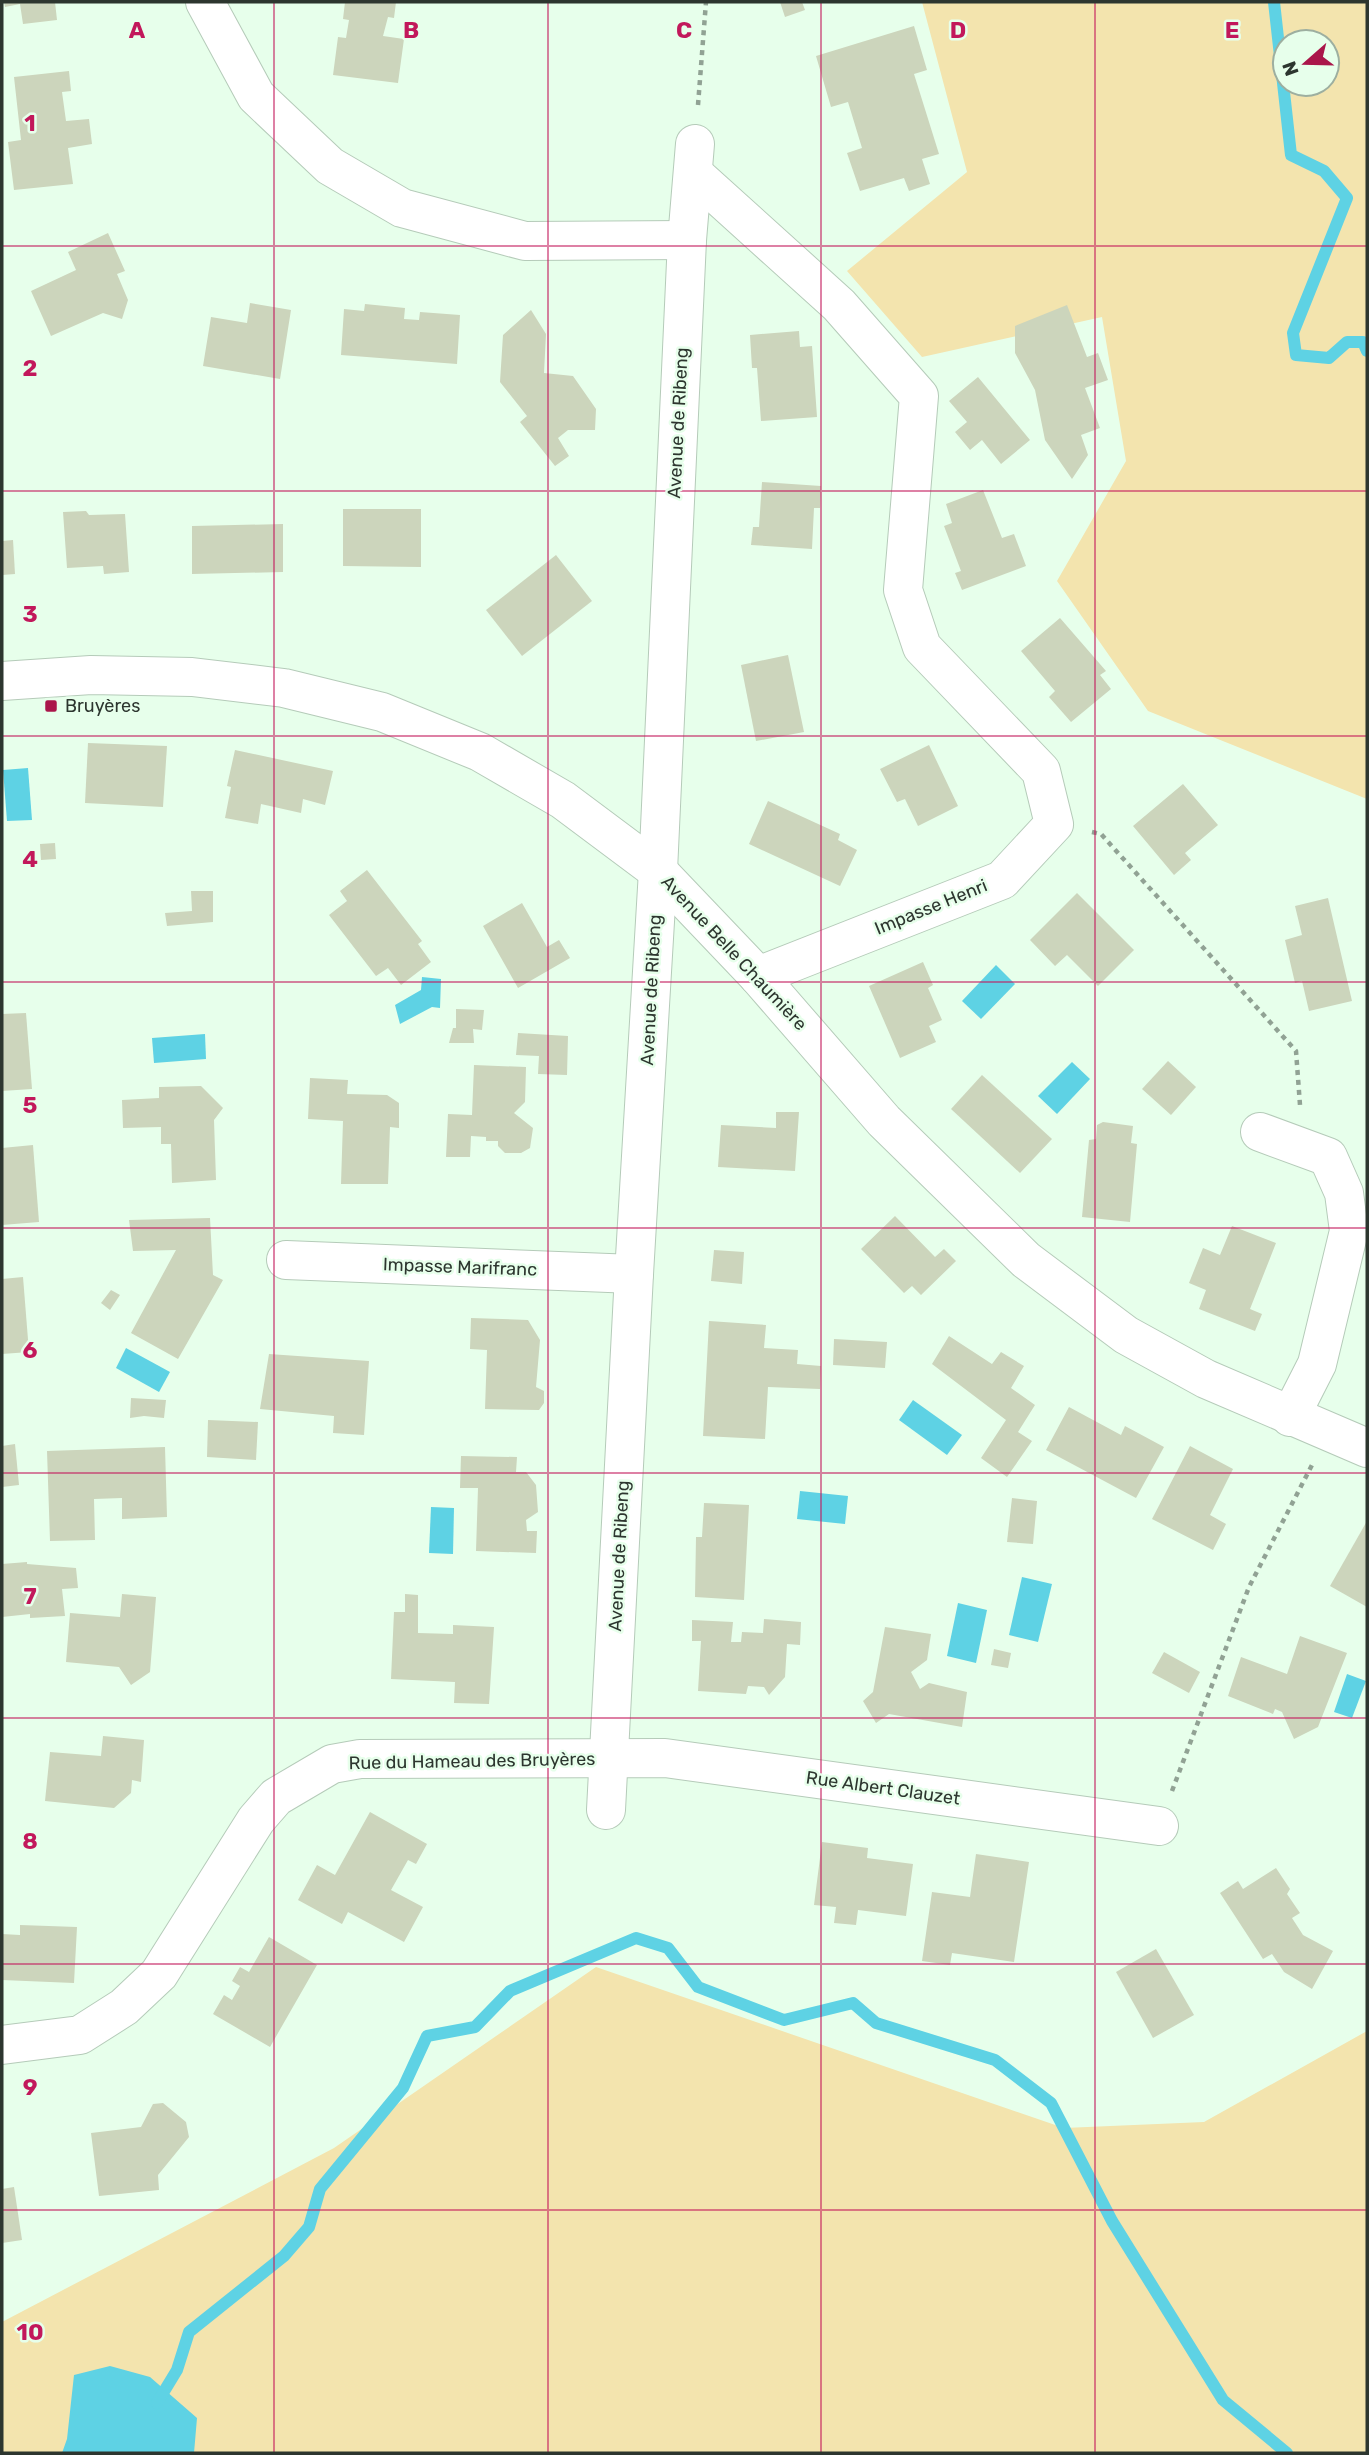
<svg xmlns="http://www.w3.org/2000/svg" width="1369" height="2455" font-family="Rubik,sans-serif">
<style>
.green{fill:#f3e4ae;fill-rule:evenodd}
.water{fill:#5ed2e4}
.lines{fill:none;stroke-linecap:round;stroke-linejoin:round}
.stream{stroke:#5ed2e4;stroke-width:12}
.building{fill:#ccd5bc}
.minor-casing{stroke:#b5cbb9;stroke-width:40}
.path{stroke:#91a294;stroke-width:4.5;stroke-dasharray:5 5;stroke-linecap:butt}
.minor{stroke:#fff;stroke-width:38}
.grid{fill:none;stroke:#c2185b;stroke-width:2;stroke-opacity:0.55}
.poi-dot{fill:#aa164a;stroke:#e7ffeb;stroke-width:2.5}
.labels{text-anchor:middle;stroke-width:5;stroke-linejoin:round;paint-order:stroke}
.street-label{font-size:18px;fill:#2d362f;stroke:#e7ffeb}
.poi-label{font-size:18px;fill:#2d362f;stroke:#e7ffeb;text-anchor:start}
.grid-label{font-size:23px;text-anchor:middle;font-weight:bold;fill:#c2185b;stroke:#e7ffeb;stroke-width:5;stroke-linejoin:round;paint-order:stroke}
</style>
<rect width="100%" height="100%" fill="#e7ffeb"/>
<g class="green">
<path d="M922 2H1367V799L1148 711 1057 581 1126 461 1102 317 922 357 847 271 967 172ZM1285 42H1327V84H1285Z"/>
<polygon points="596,1967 1064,2128 1204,2122 1367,2031 1367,2453 2,2453 2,2322 334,2148"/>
</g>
<g class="water">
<polygon points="28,768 32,820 7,821 3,770"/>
<polygon points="996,965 1015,984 981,1019 962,1001"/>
<polygon points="422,977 441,979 440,1008 432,1007 400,1024 395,1005 421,990"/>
<polygon points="205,1034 206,1059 154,1063 152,1038"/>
<polygon points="1072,1062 1090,1079 1057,1114 1038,1096"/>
<polygon points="126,1348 170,1372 159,1392 116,1368"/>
<polygon points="913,1400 962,1435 947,1455 899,1420"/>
<polygon points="800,1491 848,1496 845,1524 797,1519"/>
<polygon points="431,1507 454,1508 453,1554 429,1553"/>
<polygon points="1022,1577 1052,1584 1038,1642 1009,1635"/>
<polygon points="958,1603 987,1610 976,1663 947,1656"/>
<polygon points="1347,1674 1366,1681 1352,1718 1334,1712"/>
<polygon points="110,2366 150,2377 197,2418 194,2453 62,2453 67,2439 74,2375"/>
</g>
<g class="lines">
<g class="stream">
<polyline points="1274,2 1291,155 1324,171 1347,198 1293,333 1296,355 1329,358 1347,342 1363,342 1367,351"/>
<polyline points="157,2403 177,2370 189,2332 284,2256 309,2227 320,2189 403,2088 427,2036 475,2027 510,1991 636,1938 668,1948 698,1987 784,2020 853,2003 876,2023 995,2060 1051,2103 1112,2221 1223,2400 1287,2453"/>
</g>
</g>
<g class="building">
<polygon points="4,2 55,2 57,20 23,24 20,4 5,7"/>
<polygon points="345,2 396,2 394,18 388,17 383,36 404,39 398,83 333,75 338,37 346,38 349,20 343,19"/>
<polygon points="780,2 802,2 805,10 785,17"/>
<polygon points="914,26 927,70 914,74 939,154 922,159 930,184 909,191 904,178 860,191 847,153 862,148 848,102 831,107 816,56"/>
<polygon points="69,71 71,91 62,92 66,121 89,119 92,144 68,148 73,184 14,190 8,142 21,140 14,77"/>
<polygon points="108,233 125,271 117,274 128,300 122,319 103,313 51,336 31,291 76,270 68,252"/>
<polygon points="250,303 291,310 280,379 203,366 211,317 247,323"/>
<polygon points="365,304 405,308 404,319 419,320 420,312 460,315 457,364 341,355 344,309 364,311"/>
<polygon points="1067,305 1087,357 1098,353 1108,380 1085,388 1100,428 1081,435 1088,455 1072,479 1045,440 1035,390 1015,353 1015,326"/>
<polygon points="531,310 546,334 544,373 573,376 596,409 595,430 568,430 558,438 569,456 555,466 520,422 527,416 500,382 503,335"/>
<polygon points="799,331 800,347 812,346 817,417 761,421 757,368 752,368 750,335"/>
<polygon points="978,377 1030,440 1001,464 982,440 970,450 955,432 967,422 949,401"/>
<polygon points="762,482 821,486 820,508 814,508 812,549 751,545 753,527 759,527"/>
<polygon points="983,490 1002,538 1014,534 1026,566 962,590 955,573 961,571 944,526 952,523 946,504"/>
<polygon points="343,509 421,509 421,567 343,566"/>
<polygon points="86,511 89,515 125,514 129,572 104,574 103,566 67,568 63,512"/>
<polygon points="283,524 283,572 192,574 192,526"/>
<polygon points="13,540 15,574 2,575 2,541"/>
<polygon points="556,555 592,601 522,656 486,610"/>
<polygon points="1060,618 1106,671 1100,675 1111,689 1071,722 1049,697 1055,691 1021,651"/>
<polygon points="788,655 804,732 756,741 741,665"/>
<polygon points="88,743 167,746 163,807 85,803"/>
<polygon points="929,745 958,806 918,826 905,799 897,802 880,769"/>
<polygon points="235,750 333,771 325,805 303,799 301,813 261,804 258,824 225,818 231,787 227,786"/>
<polygon points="1183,784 1218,825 1185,853 1191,860 1174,875 1133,826"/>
<polygon points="768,801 840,834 838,840 857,850 840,886 749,844"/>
<polygon points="55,843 56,859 41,860 40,844"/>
<polygon points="367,870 422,941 418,944 431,962 401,985 388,968 376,976 329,915 347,901 340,891"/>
<polygon points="191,891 213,891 213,922 167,926 165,913 192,911"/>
<polygon points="1077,893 1134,950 1098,986 1067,955 1055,966 1030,940"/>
<polygon points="1328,898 1352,1001 1309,1011 1302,981 1295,983 1285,940 1302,935 1295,906"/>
<polygon points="522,903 547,947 559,940 570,958 518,988 483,926"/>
<polygon points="923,962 933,985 928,988 942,1020 929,1026 936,1042 900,1058 869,986"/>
<polygon points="456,1009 484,1010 482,1030 473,1029 474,1043 449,1043 453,1028 456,1028"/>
<polygon points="26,1013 32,1089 2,1091 2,1014"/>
<polygon points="518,1033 568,1036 567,1075 538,1074 539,1056 516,1055"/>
<polygon points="1168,1061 1196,1087 1171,1115 1142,1089"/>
<polygon points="474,1065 526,1067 525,1102 514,1113 533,1128 530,1148 521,1153 505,1153 498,1146 498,1141 486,1141 486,1137 471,1136 470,1157 446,1157 448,1114 472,1115"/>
<polygon points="982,1075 1052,1139 1020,1173 951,1109"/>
<polygon points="310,1078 348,1080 347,1094 387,1095 399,1103 399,1128 390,1127 388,1184 341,1184 343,1121 308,1119"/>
<polygon points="201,1086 223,1108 214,1120 216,1180 172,1183 171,1144 161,1144 161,1127 123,1128 122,1100 159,1098 159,1087"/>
<polygon points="776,1112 799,1112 795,1171 718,1167 721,1125 776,1128"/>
<polygon points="1103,1122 1133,1126 1131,1143 1137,1144 1130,1222 1082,1217 1089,1140 1096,1139 1097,1125"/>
<polygon points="33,1145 39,1222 2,1225 2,1148"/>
<polygon points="895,1216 935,1257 944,1249 956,1261 921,1295 912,1286 904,1293 861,1249"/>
<polygon points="210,1218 213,1275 223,1280 178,1359 131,1333 176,1250 133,1251 129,1220"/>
<polygon points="1232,1226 1276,1243 1250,1309 1262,1314 1255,1331 1199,1309 1206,1290 1189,1283 1203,1248 1220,1255"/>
<polygon points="714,1250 744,1252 742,1284 711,1281"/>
<polygon points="23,1277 29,1352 2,1354 2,1279"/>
<polygon points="111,1290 120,1295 110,1310 101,1303"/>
<polygon points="471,1318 528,1320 540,1340 536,1387 544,1391 544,1403 539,1410 485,1409 487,1350 470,1349"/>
<polygon points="709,1321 766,1325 764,1348 798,1350 797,1364 821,1366 820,1389 768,1387 765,1439 703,1436"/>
<polygon points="949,1336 992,1364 1001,1352 1024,1366 1011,1388 1035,1405 1018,1432 1032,1441 1007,1477 981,1458 1006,1420 932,1364"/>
<polygon points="834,1339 887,1342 885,1368 833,1365"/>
<polygon points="269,1354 369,1361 364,1435 333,1433 334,1416 260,1409"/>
<polygon points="131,1398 166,1400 164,1418 144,1416 130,1418"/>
<polygon points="1069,1407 1121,1435 1125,1426 1164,1447 1136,1498 1046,1450"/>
<polygon points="208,1420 258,1422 256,1460 207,1457"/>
<polygon points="15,1444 19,1485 2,1487 2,1446"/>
<polygon points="1190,1446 1233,1469 1210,1515 1226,1524 1213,1550 1152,1519"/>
<polygon points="165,1447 167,1517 122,1519 122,1498 94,1499 95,1540 50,1541 47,1451"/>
<polygon points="461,1456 517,1457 516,1472 526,1472 536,1485 538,1512 526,1520 527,1531 537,1531 536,1553 476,1551 478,1488 460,1488"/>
<polygon points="1012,1498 1037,1501 1033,1544 1007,1542"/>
<polygon points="704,1503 749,1505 744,1600 695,1597 696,1537 702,1537"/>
<polygon points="1367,1521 1367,1607 1330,1586"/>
<polygon points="27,1562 27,1564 76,1568 78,1588 62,1589 65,1616 30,1618 30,1614 2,1617 2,1564"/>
<polygon points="122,1594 156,1597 150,1672 131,1685 119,1667 66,1662 70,1613 120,1617"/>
<polygon points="405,1594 418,1595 418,1633 453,1634 453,1625 494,1627 489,1704 454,1703 455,1682 391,1679 394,1612 405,1612"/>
<polygon points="764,1619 801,1622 800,1645 787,1644 785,1677 769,1695 764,1687 748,1686 746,1694 698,1691 701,1641 692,1641 692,1620 733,1622 731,1642 741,1642 742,1632 763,1633"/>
<polygon points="885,1627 931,1634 927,1660 911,1672 920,1689 929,1683 967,1692 962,1727 889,1714 876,1723 863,1701 873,1692"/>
<polygon points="1300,1636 1347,1653 1318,1727 1294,1739 1282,1712 1275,1709 1273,1714 1228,1696 1241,1657 1287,1674"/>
<polygon points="994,1649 1011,1653 1008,1668 991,1665"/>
<polygon points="1164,1652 1200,1672 1189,1693 1152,1673"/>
<polygon points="103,1736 144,1740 141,1782 132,1780 131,1793 114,1808 45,1801 50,1752 101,1756"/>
<polygon points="370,1812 427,1844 416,1864 408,1860 391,1890 423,1907 404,1942 348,1912 342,1924 298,1900 317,1865 335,1875"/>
<polygon points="822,1842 868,1848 867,1858 913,1864 906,1916 858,1910 856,1925 834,1923 836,1907 814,1905"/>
<polygon points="976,1854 1029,1862 1014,1962 952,1953 950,1965 922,1961 932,1892 970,1897"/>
<polygon points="1276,1868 1290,1889 1287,1894 1300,1913 1292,1918 1303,1935 1333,1951 1312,1989 1284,1972 1272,1954 1263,1959 1220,1893 1238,1881 1243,1889"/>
<polygon points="20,1925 77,1927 74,1983 2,1980 2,1934 20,1935"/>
<polygon points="269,1937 317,1965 270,2047 213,2014 224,1995 232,2000 240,1986 232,1981 240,1967 249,1972"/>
<polygon points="1156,1949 1194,2015 1153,2038 1116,1972"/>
<polygon points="163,2103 186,2122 189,2137 158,2175 159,2190 99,2196 91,2133 141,2127 153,2104"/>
<polygon points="14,2187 22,2240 2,2243 2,2189"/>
</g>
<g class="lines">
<defs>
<g id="minor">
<polyline points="205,2 256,96 330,166 402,208 525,241 687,240"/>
<polyline points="693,173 839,305 919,396 903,590 922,647 1041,771 1054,824 1002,880 758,976"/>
<polyline points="2,681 91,675 192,677 284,688 382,712 480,752 563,800 658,871 758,976 884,1121 1026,1260 1126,1335 1206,1379 1367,1448"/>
<polyline points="1260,1132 1328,1157 1344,1193 1349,1231 1317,1364 1290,1417"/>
<polyline points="286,1260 634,1274"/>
<polyline points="606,1810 634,1274 658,871 687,240 695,144"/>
<polyline points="2,2045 80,2035 124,2007 159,1974 256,1820 276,1797 332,1764 360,1759 665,1758 1159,1826"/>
</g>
</defs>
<use href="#minor" class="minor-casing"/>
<g class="path">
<polyline points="698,105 706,2"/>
<polyline points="1092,832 1101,834 1296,1051 1300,1105"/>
<polyline points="1172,1791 1249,1587 1312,1465"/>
</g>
<use href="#minor" class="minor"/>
</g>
<path class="grid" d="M274 2V2453M548 2V2453M821 2V2453M1095 2V2453M2 246H1367M2 491H1367M2 736H1367M2 982H1367M2 1228H1367M2 1473H1367M2 1718H1367M2 1964H1367M2 2210H1367"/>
<rect class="poi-dot" x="44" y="699" width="14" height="14" rx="3.5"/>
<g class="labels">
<g class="street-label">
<text transform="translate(678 423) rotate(-87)" y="6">Avenue de Ribeng</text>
<text transform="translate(931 907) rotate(-22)" y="6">Impasse Henri</text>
<text transform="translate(734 953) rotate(47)" y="6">Avenue Belle Chaumière</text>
<text transform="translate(651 990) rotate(-87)" y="6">Avenue de Ribeng</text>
<text transform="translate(460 1267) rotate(2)" y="6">Impasse Marifranc</text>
<text transform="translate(619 1556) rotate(-87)" y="6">Avenue de Ribeng</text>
<text transform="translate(472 1761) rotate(-1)" y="6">Rue du Hameau des Bruyères</text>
<text transform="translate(883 1788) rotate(8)" y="6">Rue Albert Clauzet</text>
</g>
<g class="poi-label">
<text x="65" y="712">Bruyères</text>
</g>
</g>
<g class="grid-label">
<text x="137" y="38">A</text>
<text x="411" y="38">B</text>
<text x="684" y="38">C</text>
<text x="958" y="38">D</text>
<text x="1232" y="38">E</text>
<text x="30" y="131">1</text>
<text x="30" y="376">2</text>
<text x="30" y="622">3</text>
<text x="30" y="867">4</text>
<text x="30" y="1113">5</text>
<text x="30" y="1358">6</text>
<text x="30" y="1604">7</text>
<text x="30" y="1849">8</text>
<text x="30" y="2095">9</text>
<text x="30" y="2340">10</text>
</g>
<rect width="1369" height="2455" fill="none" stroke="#2d362f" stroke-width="7"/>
<g transform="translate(1306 63) rotate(250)"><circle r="33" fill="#e7ffeb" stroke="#9dafa0" stroke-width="2"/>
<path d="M0-5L12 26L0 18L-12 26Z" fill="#aa164a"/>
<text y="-10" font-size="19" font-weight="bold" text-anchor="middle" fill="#2d362f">N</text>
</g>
</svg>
